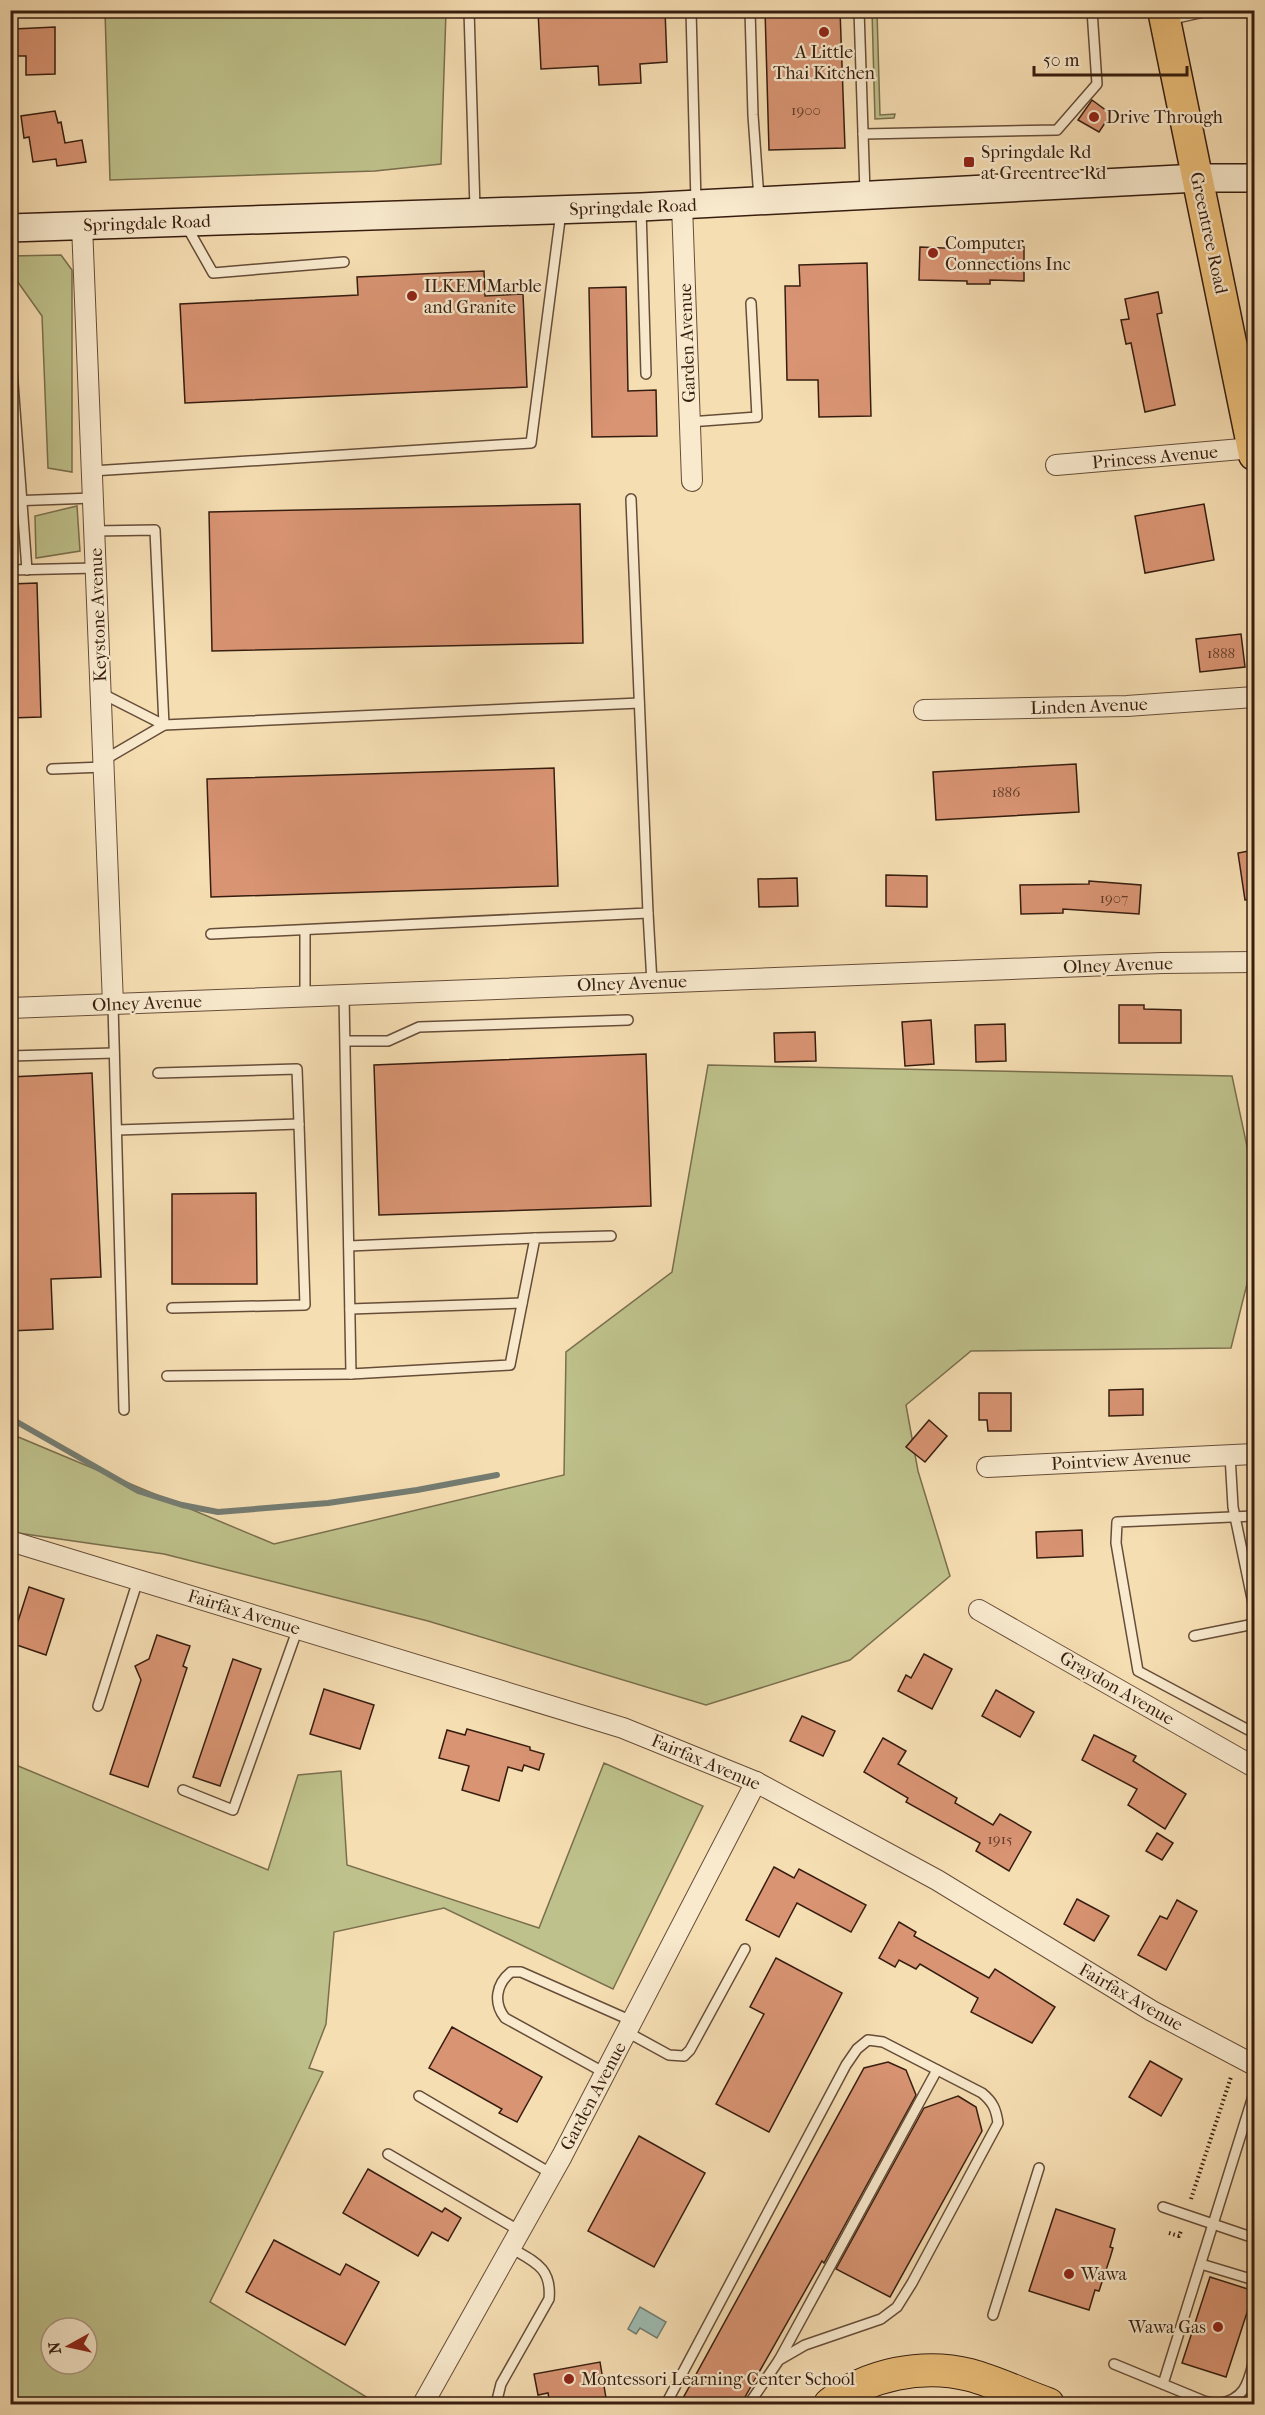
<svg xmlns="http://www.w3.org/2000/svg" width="1265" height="2415" font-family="'IM FELL French Canon',serif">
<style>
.green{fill:#bec18b;stroke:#7a6f4d;stroke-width:1.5;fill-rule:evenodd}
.water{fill:#9dbbb2;stroke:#747c71;stroke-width:1.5}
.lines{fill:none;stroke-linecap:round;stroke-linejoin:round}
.stream{stroke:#747c71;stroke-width:6}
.building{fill:#d99473;stroke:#361d0f;stroke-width:1.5}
.service-casing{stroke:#664d38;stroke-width:12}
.minor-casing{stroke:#664d38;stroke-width:22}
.secondary-casing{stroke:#361d0f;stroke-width:30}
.primary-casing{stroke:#361d0f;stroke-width:33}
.trunk-casing{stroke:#361d0f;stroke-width:34}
.path{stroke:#361d0f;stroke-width:4;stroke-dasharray:1.5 3;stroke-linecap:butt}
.service{stroke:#f9eace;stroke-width:9}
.minor{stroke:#f9eace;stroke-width:20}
.secondary{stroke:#f9eace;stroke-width:27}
.primary{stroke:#ebbf7a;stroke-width:30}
.trunk{stroke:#ebbf7a;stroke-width:32}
.poi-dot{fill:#8f2418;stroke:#f9eace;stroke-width:2}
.labels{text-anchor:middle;stroke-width:4.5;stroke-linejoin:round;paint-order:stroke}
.number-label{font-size:15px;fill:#5f3b28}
.poi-label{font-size:18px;fill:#361d0f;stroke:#f9eace;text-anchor:start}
.street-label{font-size:18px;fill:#361d0f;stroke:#f9eace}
</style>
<rect width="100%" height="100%" fill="#f6deb3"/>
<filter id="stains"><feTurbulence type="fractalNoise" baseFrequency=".00333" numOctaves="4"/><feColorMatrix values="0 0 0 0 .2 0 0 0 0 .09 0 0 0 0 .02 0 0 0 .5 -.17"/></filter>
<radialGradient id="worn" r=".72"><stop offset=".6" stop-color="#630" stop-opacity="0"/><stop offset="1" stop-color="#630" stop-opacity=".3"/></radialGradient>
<g class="green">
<polygon points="105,11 446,11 441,164 375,171 110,180"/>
<polygon points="872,11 877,11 880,115 895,114 894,118 875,119"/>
<polygon points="61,255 72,270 72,472 48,468 42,316 15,278 10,278 11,256"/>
<polygon points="77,506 80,551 36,558 35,516"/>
<polygon points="708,1065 1232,1076 1254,1179 1254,1256 1231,1348 971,1351 906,1405 918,1471 950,1576 850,1660 706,1705 428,1621 164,1554 11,1532 11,1434 274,1544 564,1475 566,1352 672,1272"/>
<path d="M11 1763 268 1870 298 1775 341 1771 347 1865 539 1928 604 1763 703 1806 613 1989 444 1908 334 1932 326 2024 309 2068 323 2072 210 2302 378 2404H11ZM51 2328H87V2364H51Z"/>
</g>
<polygon class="water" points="640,2307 666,2322 657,2338 640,2328 636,2334 628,2329"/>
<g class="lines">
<polyline class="stream" points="10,1418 138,1491 182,1505 218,1512 328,1503 417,1490 497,1475"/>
</g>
<g class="building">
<polygon points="665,10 667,62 640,64 641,83 599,85 598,66 541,69 538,11"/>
<polygon points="765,10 840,10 845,148 769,150"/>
<polygon points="55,27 55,74 26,75 26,56 16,56 14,29"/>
<polygon points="1092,100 1111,114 1099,132 1078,120"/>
<polygon points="55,111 58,123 61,122 65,143 82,140 86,162 57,166 56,159 33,162 29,137 24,138 21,116"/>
<polygon points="920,247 966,249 966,247 1024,247 1024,281 990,280 990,284 967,284 967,281 919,280"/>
<polygon points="867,263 871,416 819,417 818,380 787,380 785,286 800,286 799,265"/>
<polygon points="484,271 485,296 523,294 527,387 185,403 180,304 358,295 357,277"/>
<polygon points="626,287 628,391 656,390 657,436 592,437 589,288"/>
<polygon points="1158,292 1162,313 1157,314 1175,405 1145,412 1131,343 1126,344 1121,320 1129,319 1125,299"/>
<polygon points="580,504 583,643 212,651 209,512"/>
<polygon points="1204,504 1214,560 1145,573 1135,516"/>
<polygon points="37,583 41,717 10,718 10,584"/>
<polygon points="1241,634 1245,667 1200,672 1196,639"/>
<polygon points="1076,764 1079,812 936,820 933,772"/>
<polygon points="554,768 558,886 211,897 207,779"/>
<polygon points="1254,850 1254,899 1245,900 1238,853"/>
<polygon points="886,875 927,876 927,907 886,906"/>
<polygon points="797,878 798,906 759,907 758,879"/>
<polygon points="1089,881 1141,885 1139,914 1063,909 1063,913 1021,914 1020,885 1089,884"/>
<polygon points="1119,1005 1144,1005 1144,1009 1181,1010 1181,1043 1119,1043"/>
<polygon points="931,1020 934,1064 905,1066 902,1022"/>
<polygon points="1005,1024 1006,1061 976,1062 975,1025"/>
<polygon points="815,1032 816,1061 775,1062 774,1033"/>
<polygon points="646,1054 651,1206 379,1215 374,1065"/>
<polygon points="92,1073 101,1277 51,1279 53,1329 10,1331 10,1077"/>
<polygon points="256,1193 257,1284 172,1284 172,1194"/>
<polygon points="1143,1389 1143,1415 1109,1416 1109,1390"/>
<polygon points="979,1393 1011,1393 1011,1431 988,1431 987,1420 979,1420"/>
<polygon points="929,1420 947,1436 925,1462 906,1447"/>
<polygon points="1082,1530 1083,1556 1037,1558 1036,1532"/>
<polygon points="29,1587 64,1599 46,1655 11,1643"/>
<polygon points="157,1635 190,1646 183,1666 187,1668 148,1787 110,1774 141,1680 135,1666 149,1659"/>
<polygon points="924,1654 952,1669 932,1709 898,1691 906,1675 911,1678"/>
<polygon points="233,1659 261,1669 220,1786 193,1777"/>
<polygon points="324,1689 374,1705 360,1749 310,1734"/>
<polygon points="996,1690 1034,1712 1020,1737 982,1716"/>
<polygon points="802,1716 835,1731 823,1756 790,1741"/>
<polygon points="467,1729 530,1747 530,1750 544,1754 539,1770 524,1765 522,1771 508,1767 499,1801 462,1790 469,1766 439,1758 447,1730 465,1735"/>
<polygon points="1094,1735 1136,1756 1133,1761 1186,1794 1165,1829 1128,1805 1137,1789 1082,1760"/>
<polygon points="883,1738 906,1751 898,1764 957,1798 955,1803 993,1825 1000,1814 1031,1832 1009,1871 976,1851 980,1843 906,1802 908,1798 864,1772"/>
<polygon points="1157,1833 1173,1843 1162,1860 1146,1851"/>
<polygon points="774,1867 794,1878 799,1869 866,1905 851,1932 797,1903 779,1937 746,1920"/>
<polygon points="1077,1899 1109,1916 1094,1941 1064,1924"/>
<polygon points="1177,1900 1197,1911 1166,1970 1138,1955 1160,1916 1167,1919"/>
<polygon points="899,1922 916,1932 914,1936 989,1978 995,1969 1055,2007 1032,2043 971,2012 978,1998 920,1964 916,1969 899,1960 895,1967 879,1958"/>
<polygon points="776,1958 842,1993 769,2132 716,2104 764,2014 750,2007"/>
<polygon points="452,2027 542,2077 517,2122 499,2113 502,2109 429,2068"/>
<polygon points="1150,2061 1182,2079 1161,2116 1129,2097"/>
<polygon points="888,2062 906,2070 916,2095 824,2263 822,2261 741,2404 691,2404 682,2400 864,2068"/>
<polygon points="958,2096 976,2107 982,2131 890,2297 836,2269 924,2108"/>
<polygon points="639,2136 705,2173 654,2267 588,2231"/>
<polygon points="368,2169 442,2212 445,2208 461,2218 448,2241 432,2232 418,2256 343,2213"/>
<polygon points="1056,2209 1115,2229 1110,2247 1113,2248 1110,2258 1099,2291 1095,2290 1089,2310 1029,2291"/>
<polygon points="274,2240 340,2275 346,2264 379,2282 345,2345 246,2292"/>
<polygon points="1210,2277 1254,2291 1226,2377 1182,2363"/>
<polygon points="600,2362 607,2404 550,2404 548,2393 538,2395 534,2374"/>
</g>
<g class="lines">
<defs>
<g id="service">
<polyline points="469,10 475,209"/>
<polyline points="691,10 696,203"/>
<polyline points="750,10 753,115 759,199"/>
<polyline points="859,10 865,193"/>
<polyline points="1254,10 1254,11"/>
<polyline points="1168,20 1213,10"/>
<polyline points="863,134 1057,130 1097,84 1092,10"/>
<polyline points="641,209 646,374"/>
<polyline points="187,227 213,273 344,262"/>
<polyline points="10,343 27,570"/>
<polyline points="689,422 757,417 751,303"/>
<polyline points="92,471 531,443 561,212"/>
<polyline points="10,501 93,498"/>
<polyline points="94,531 155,530 164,725 639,703"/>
<polyline points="10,570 96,568"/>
<polyline points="101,693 164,725"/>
<polyline points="104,760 164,725"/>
<polyline points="52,769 104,767"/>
<polyline points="648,913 652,983"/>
<polyline points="211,934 648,913 631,499"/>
<polyline points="344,995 351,1374 510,1365 535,1238 611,1236"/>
<polyline points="305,997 305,931"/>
<polyline points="113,1004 124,1410"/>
<polyline points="346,1041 388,1041 419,1027 628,1020"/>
<polyline points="10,1056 114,1053"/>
<polyline points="158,1073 297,1069 299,1124"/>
<polyline points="117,1130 299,1124 305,1305 172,1308"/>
<polyline points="349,1246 535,1238"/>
<polyline points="350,1309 522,1303"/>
<polyline points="167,1376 351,1374"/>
<polyline points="1230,1455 1233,1507 1254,1608"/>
<polyline points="1254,1516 1117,1522 1116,1543 1138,1671 1254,1733"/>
<polyline points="1194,1636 1254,1624"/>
<polyline points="98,1706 138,1580"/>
<polyline points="183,1790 233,1810 298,1628"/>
<polyline points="627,2032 669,2055 684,2056 690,2050 745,1949"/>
<path d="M605 2073 505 2018C493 2003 496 1984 511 1972H521L632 2021"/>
<polyline points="419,2096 552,2174"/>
<polyline points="388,2154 520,2231"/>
<polyline points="1163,2207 1254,2238"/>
<polyline points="1201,2264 1254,2280"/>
<polyline points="993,2315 1039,2168"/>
<polyline points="779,2360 937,2070"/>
<polyline points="1114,2364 1204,2401 1218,2404"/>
<polyline points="1163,2384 1254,2093"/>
<path d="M496 2404 501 2384 549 2299C552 2268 535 2262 511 2248"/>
<path d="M666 2404 846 2065 857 2049 868 2040 883 2042 982 2093C993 2102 996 2109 998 2123L912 2283 897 2307 881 2319 805 2345 779 2360 749 2404"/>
<path d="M1218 2404C1245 2399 1248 2384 1254 2360"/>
</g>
<g id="minor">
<polyline points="682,205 692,481"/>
<polyline points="82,225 113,1004"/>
<polyline points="1056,465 1253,448"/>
<polyline points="924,710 1127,706 1254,697"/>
<polyline points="10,1008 1162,963 1254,962"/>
<polyline points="987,1467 1254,1454"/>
<polyline points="10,1541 623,1728 756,1782 937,1880 1152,2011 1254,2065"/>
<polyline points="979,1610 1254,1767"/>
<polyline points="423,2404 562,2156 756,1782"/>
</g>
<polyline id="secondary" points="10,228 641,207 1198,178 1254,178"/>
<polyline id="primary" points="1163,10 1254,455"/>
<path id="trunk" d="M830 2404C868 2374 923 2363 970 2375 996 2382 1022 2395 1048 2404"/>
</defs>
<use href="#service" class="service-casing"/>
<use href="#minor" class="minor-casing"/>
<use href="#secondary" class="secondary-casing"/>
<use href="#primary" class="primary-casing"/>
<use href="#trunk" class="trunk-casing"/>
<g class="path">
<polyline points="1191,2199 1231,2077"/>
<polyline points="1169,2233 1179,2236 1181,2231"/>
</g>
<use href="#service" class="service"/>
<use href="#minor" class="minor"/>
<use href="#secondary" class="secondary"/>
<use href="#primary" class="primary"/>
<use href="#trunk" class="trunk"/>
</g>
<g class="poi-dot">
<circle cx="824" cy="32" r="6"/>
<circle cx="1094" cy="117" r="6"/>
<rect x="963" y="156" width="12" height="12" rx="3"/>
<circle cx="933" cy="253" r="6"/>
<circle cx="412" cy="296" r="6"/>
<circle cx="1069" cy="2274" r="6"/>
<circle cx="1218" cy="2327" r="6"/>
<circle cx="569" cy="2379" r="6"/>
</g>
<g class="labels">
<g class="number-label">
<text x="806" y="115">1900</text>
<text x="1221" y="658">1888</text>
<text x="1006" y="797">1886</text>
<text x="1114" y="903">1907</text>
<text x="1000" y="1844">1915</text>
</g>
<g class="poi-label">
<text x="824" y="58" text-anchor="middle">A Little<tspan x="824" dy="21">Thai Kitchen</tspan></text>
<text x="1106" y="123">Drive Through</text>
<text x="981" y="158">Springdale Rd<tspan x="981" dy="21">at Greentree Rd</tspan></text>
<text x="945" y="249">Computer<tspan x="945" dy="21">Connections Inc</tspan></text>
<text x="424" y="292">ILKEM Marble<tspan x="424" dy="21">and Granite</tspan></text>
<text x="1081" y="2280">Wawa</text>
<text x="1206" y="2333" text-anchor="end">Wawa Gas</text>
<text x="581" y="2385">Montessori Learning Center School</text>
</g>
<g class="street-label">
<text transform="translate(633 207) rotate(-2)" y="6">Springdale Road</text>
<text transform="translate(147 223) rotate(-2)" y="6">Springdale Road</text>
<text transform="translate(1209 233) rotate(78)" y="6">Greentree Road</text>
<text transform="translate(687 343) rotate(-92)" y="6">Garden Avenue</text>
<text transform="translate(1155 457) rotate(-5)" y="6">Princess Avenue</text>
<text transform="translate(98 615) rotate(-92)" y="6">Keystone Avenue</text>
<text transform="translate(1089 706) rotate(-2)" y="6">Linden Avenue</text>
<text transform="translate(1118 965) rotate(-2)" y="6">Olney Avenue</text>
<text transform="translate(632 983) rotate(-2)" y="6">Olney Avenue</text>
<text transform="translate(147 1003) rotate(-2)" y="6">Olney Avenue</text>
<text transform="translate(1121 1460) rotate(-3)" y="6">Pointview Avenue</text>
<text transform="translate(244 1612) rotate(17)" y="6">Fairfax Avenue</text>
<text transform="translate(1117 1688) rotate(30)" y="6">Graydon Avenue</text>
<text transform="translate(706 1762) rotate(23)" y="6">Fairfax Avenue</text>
<text transform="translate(1131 1997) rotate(30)" y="6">Fairfax Avenue</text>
<text transform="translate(593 2096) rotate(-62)" y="6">Garden Avenue</text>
</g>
</g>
<rect width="1265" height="2415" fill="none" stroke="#f6deb3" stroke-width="36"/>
<rect x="12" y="12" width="1241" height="2391" fill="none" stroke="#361d0f" stroke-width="3"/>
<rect x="18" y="18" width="1229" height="2379" fill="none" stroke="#361d0f" stroke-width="1.5"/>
<g transform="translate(69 2346) rotate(262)"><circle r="28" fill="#f9eace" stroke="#ab9882" stroke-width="1.5"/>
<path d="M0-4.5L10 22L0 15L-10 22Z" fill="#8f2418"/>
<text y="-9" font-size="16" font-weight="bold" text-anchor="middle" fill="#361d0f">N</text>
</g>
<path d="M1034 66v9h153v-9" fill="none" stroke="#361d0f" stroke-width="3"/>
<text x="1043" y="66" font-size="18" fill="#361d0f" stroke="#f9eace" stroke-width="4.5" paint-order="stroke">50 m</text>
<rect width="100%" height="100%" filter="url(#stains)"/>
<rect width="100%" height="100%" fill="url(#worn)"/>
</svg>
